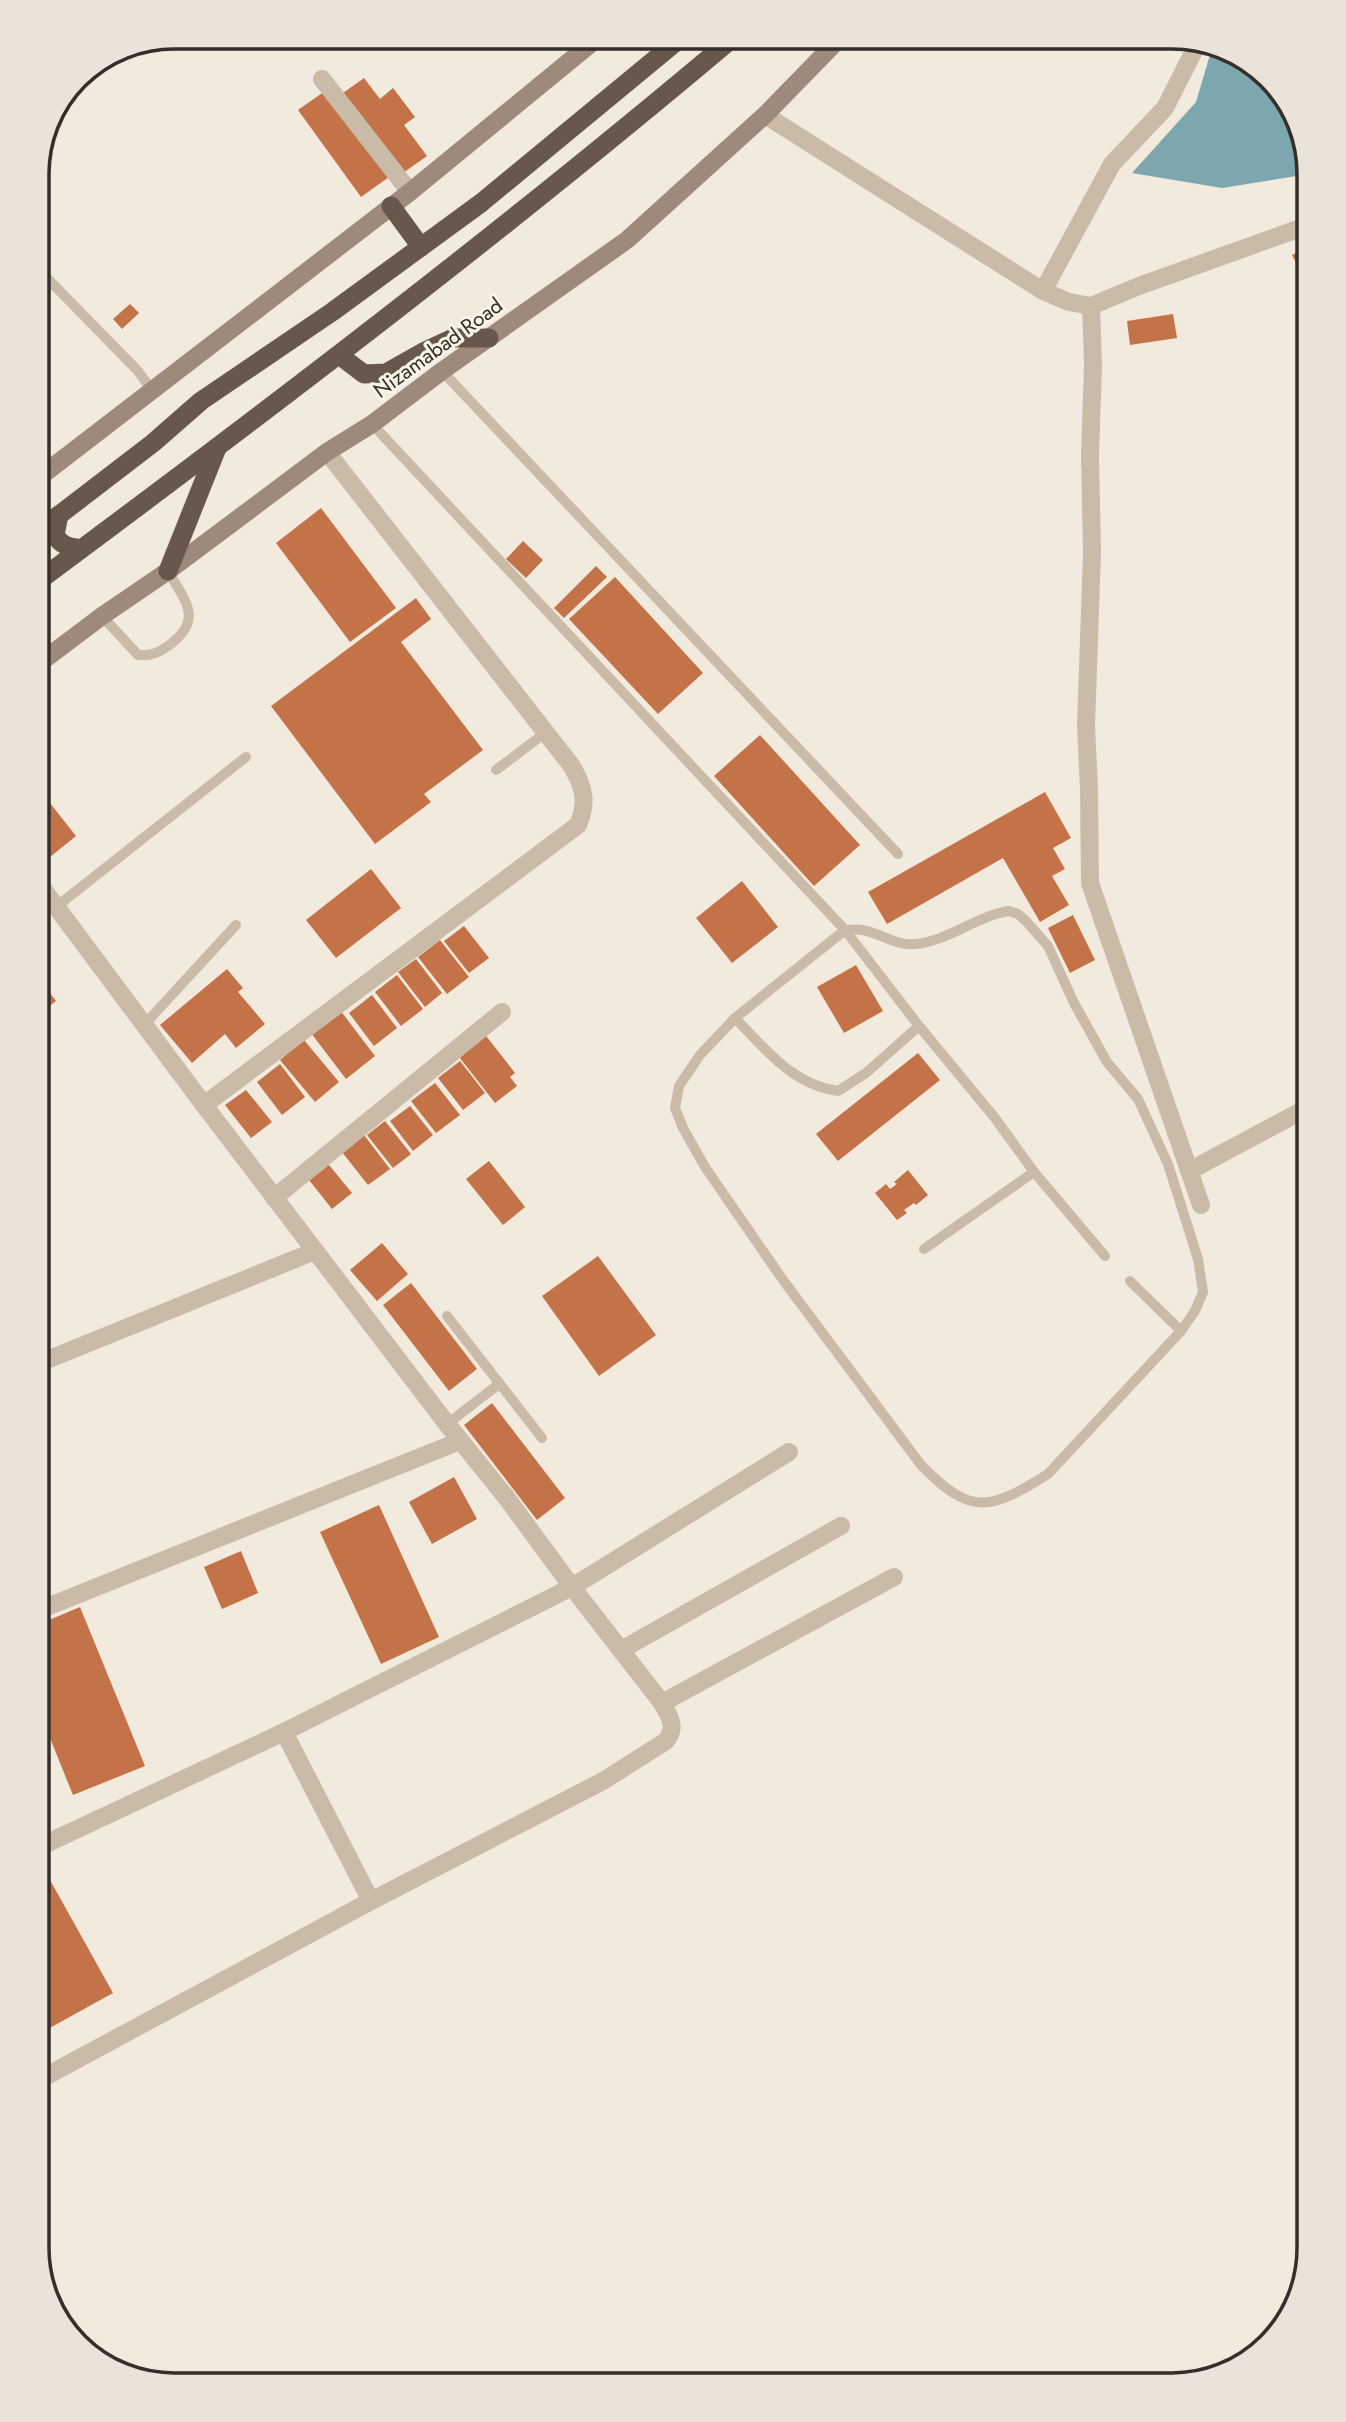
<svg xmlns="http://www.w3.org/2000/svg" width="1346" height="2422" font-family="Jost,sans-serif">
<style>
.water{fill:#7ca7ae}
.building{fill:#c47248}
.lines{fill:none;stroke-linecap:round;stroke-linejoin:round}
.service{stroke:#cabba8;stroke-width:10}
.minor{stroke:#cabba8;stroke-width:18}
.secondary{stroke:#9d8a7a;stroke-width:18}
.trunk{stroke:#68584c;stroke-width:19}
.labels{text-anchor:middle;stroke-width:6;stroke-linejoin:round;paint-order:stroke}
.street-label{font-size:21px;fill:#362e28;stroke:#f9f3e8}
.rim{fill:none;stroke:#362e28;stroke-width:3.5}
</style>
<rect width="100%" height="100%" fill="#f2eadc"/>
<polygon class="water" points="1212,48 1249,60 1299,121 1309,174 1222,188 1132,173 1196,102"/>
<g class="building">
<polygon points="364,78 380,99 393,88 415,117 404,125 427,156 403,173 343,93"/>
<polygon points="325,91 389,177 361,197 298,110"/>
<polygon points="1309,246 1309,288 1292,255"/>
<polygon points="130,304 139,313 122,329 113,319"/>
<polygon points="1173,314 1177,338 1130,345 1127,321"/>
<polygon points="321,508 396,608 350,642 276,543"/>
<polygon points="523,541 543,560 526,578 506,559"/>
<polygon points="596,566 607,577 564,618 554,608"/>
<polygon points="615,577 703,673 658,714 569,619"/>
<polygon points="416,598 431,619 401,642 483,750 424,794 431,802 375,844 271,706"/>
<polygon points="760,735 860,845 814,886 714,776"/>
<polygon points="1045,792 1071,838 1053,848 1065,869 1052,876 1069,905 1040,922 1003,858 887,924 868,892"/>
<polygon points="46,798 76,836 45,861 37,851 37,806"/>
<polygon points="371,869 401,908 336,958 306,920"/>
<polygon points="742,881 778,927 732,963 696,918"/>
<polygon points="1073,915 1095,960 1070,973 1048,928"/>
<polygon points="464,926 489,958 469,973 444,941"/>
<polygon points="440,940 469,977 447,994 418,957"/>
<polygon points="416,959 442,993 425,1007 398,972"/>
<polygon points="856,965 883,1011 844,1033 817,987"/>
<polygon points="227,969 243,988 238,992 265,1024 236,1048 225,1034 192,1063 160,1025"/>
<polygon points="397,975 423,1009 401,1026 375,992"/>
<polygon points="37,976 56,1001 37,1016"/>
<polygon points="372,995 397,1028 374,1046 349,1013"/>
<polygon points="340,1010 375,1056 346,1079 311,1033"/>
<polygon points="483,1032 515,1073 510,1077 517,1086 495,1103 456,1053"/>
<polygon points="304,1040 339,1082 315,1102 280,1060"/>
<polygon points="918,1053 940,1080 838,1161 816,1134"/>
<polygon points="460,1061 485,1093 463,1110 438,1078"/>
<polygon points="280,1064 305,1097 282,1115 257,1082"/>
<polygon points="435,1083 460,1115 436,1133 411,1101"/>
<polygon points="246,1090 272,1122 251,1138 225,1105"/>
<polygon points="410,1106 433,1135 413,1151 390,1121"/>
<polygon points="385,1121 411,1154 393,1168 367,1135"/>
<polygon points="364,1135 390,1169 368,1185 342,1152"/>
<polygon points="489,1161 525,1207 503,1225 466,1179"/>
<polygon points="329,1165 352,1193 332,1209 309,1180"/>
<polygon points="908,1170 928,1195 916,1205 914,1203 904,1210 907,1213 897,1220 875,1193 886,1184 890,1189 897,1184 894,1182"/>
<polygon points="382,1243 408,1274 377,1301 350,1270"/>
<polygon points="598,1256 656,1335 599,1376 542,1296"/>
<polygon points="411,1283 477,1369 449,1391 383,1305"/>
<polygon points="492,1403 565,1498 537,1520 464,1425"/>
<polygon points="454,1477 477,1519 432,1544 409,1502"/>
<polygon points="379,1505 439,1637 381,1664 320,1532"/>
<polygon points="241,1551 258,1593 222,1609 204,1567"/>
<polygon points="80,1607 145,1766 73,1795 37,1706 37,1625"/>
<polygon points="37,1727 51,1759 37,1765"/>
<polygon points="40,1862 113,1993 37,2035 37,1863"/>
</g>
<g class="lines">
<g class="service">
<polyline points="37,271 48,279 137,370 152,390"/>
<polyline points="442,371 898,854"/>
<polyline points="372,424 845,930 919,1026 995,1118 1034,1172 1105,1256"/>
<path d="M102 616 138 655C151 656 158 653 168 646 204 620 186 602 168 571"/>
<polyline points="496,770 545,733"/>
<polyline points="56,907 246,757"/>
<path d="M1009 911 1018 914 1026 921 1048 946 1074 1003 1107 1062 1138 1099 1168 1164 1198 1259 1203 1292 1195 1311 1181 1331 1048 1474C989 1511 971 1516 921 1465L783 1280 705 1167 683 1128 675 1108 679 1086 700 1055 735 1018 845 930C851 930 857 929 862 930 881 933 896 946 915 944 949 941 976 916 1009 911Z"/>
<path d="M735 1018C765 1049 793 1085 838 1091L866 1073 919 1026"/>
<polyline points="144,1025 236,925"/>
<polyline points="924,1249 1034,1172"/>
<polyline points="1130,1281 1181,1331"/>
<polyline points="447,1316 542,1438"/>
<polyline points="447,1424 499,1384"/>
</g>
<g class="minor">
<polyline points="322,79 410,192"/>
<polyline points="765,115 1043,291 1069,302 1091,306 1139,286 1309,225"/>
<polyline points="1043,291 1112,164 1165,108 1198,43"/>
<polyline points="1091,306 1093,364 1090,456 1092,552 1086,726 1089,789 1090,883 1201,1205"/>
<path d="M204 1105 578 825C588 802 584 786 571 765L327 452"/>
<polyline points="1189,1171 1309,1107"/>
<polyline points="274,1198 502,1012"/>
<polyline points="37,1364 315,1251"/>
<polyline points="37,1611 460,1441"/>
<polyline points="621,1650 841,1526"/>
<polyline points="662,1703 894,1577"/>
<polyline points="284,1732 371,1901"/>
<polyline points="37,1848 284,1732 572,1587 789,1452"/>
<path d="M37 2081 371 1901 603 1781 666 1741C677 1727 670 1717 662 1703L572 1587 506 1497 447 1424 204 1105 37 881"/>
</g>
<g class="secondary">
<polyline points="37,479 410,192 599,37"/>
<polyline points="37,602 40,580 37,576"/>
<polyline points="37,665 102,616 168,571 327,452 372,424 442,371 627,240 765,115 841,37"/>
</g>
<g class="trunk">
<polyline points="391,206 421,247"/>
<polyline points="339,355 364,374 386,373 425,351 453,338 489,338"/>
<path d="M59 515 55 535C61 546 69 547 81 549"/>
<polyline points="37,532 153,443 201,401 332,312 481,203 682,37"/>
<polyline points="168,571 217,448"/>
<path d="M37 582C274 406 509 227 734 37"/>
</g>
</g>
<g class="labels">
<g class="street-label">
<text transform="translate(438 348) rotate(-36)" y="7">Nizamabad Road</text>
</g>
</g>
<path d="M0 0H1346V2422H0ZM174 49H1172A125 125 0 0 1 1297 174V2248A125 125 0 0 1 1172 2373H174A125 125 0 0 1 49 2248V174A125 125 0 0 1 174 49Z" fill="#e9e3d9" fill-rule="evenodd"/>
<path class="rim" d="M174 49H1172A125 125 0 0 1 1297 174V2248A125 125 0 0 1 1172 2373H174A125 125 0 0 1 49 2248V174A125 125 0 0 1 174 49Z"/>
</svg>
